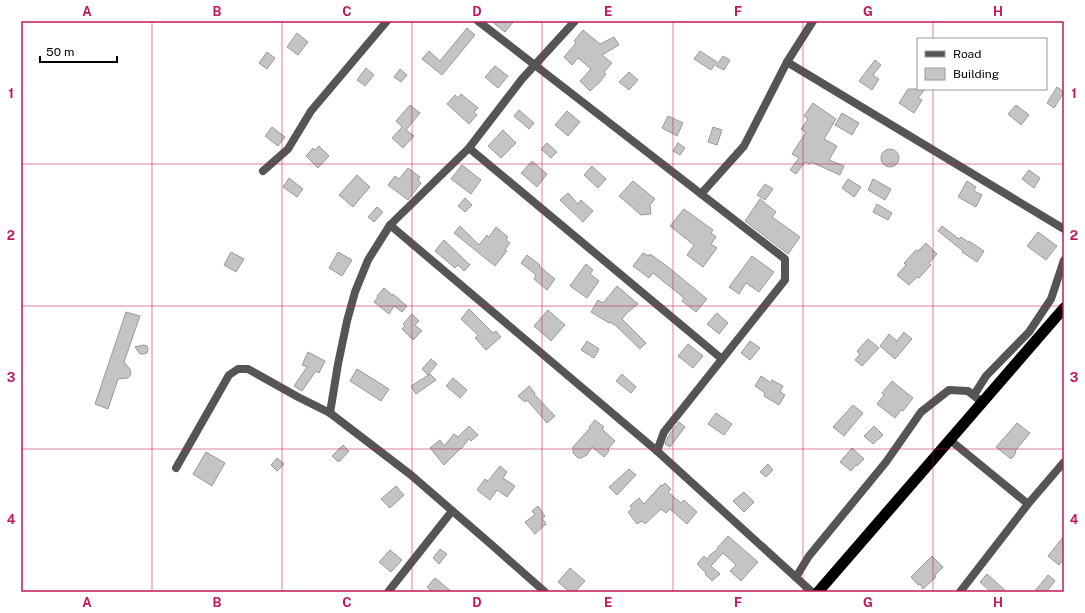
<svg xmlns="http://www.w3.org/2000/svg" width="1085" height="613" font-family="'Public Sans',sans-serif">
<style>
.building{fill:#c4c4c4;stroke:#999}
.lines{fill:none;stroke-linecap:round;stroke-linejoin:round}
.minor{stroke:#555;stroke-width:8}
.trunk{stroke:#000;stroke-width:11}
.grid{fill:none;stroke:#c2185b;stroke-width:1;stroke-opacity:0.55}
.neatline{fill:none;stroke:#c2185b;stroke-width:1.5}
.grid-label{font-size:13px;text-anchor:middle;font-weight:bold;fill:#c2185b}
</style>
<rect width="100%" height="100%" fill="#fff"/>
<g class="building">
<polygon points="491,21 514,21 505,32"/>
<polygon points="467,28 475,35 442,75 422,59 429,51 440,61"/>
<polygon points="583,30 600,44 614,37 619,45 602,55 612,63 604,72 606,74 600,82 590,91 580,81 591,69 578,58 572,65 564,57 576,43 574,41"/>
<polygon points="297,33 308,42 298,55 287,47"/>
<polygon points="700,51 717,62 711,70 694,59"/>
<polygon points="267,52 275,58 267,69 259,63"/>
<polygon points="723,56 730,60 724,70 716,66"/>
<polygon points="875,60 881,65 873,75 879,79 872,90 859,81"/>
<polygon points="495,66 508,76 498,88 485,77"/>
<polygon points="366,68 374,75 365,86 357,80"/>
<polygon points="400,69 407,75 401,82 394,77"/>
<polygon points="629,72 638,80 629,90 619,82"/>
<polygon points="1057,87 1064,92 1054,108 1047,103"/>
<polygon points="908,89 925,89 918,98 922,100 914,113 899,103"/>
<polygon points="461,94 478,108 474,112 477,115 469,124 447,104 455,95 458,98"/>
<polygon points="813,103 836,119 824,139 837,146 829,160 844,166 840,175 811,162 810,164 805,162 796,174 790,170 799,158 792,154 806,132 801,129 808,119 804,116"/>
<polygon points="410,105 420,113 406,130 414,136 403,148 392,138 402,127 396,121"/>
<polygon points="1016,105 1029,115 1021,125 1008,114"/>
<polygon points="519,110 534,123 529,129 514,116"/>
<polygon points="567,111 580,122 568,136 555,125"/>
<polygon points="842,113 859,123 852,135 835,125"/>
<polygon points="668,116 683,123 677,136 662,128"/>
<polygon points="272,127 285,137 278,146 265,136"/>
<polygon points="713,127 722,130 717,145 708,142"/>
<polygon points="503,130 516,143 501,158 488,146"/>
<polygon points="547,143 557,152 551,158 541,149"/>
<polygon points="678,143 685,148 680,155 673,151"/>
<polygon points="319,146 329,156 318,168 306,156 313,148 315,150"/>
<circle cx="890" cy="158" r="9"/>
<polygon points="532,161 547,174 537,187 521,173"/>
<polygon points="462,165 481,180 471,194 451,179"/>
<polygon points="592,166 606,179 598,188 584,175"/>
<polygon points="408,168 420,177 418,180 421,183 408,200 388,185 395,176 399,179"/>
<polygon points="1029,170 1040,178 1034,188 1022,179"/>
<polygon points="357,175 370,187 353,207 339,195"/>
<polygon points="289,178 303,189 297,197 283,187"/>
<polygon points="848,179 861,187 854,197 842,188"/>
<polygon points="873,179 891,189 885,200 868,190"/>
<polygon points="633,181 655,199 650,205 651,214 641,215 619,196"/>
<polygon points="967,181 976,187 974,191 982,195 976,207 958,197"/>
<polygon points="765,184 773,189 765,200 757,195"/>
<polygon points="568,193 578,204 581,200 593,211 583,222 560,200"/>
<polygon points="465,198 472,205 465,212 458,206"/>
<polygon points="760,199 776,212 772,217 800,237 788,254 745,221"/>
<polygon points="877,204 892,213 888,220 873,212"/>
<polygon points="377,207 383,212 374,222 368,217"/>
<polygon points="684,209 713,230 711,233 716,237 711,244 717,248 703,267 687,255 694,245 670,226"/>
<polygon points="460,226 479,245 487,235 489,237 496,227 508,237 506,240 510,243 505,250 507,251 495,266 454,233"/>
<polygon points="942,226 959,239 961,237 968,242 969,241 984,251 977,262 962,252 963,251 938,231"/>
<polygon points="1038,232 1057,246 1046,260 1027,246"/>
<polygon points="444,240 470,265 464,271 458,265 455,268 435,251"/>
<polygon points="926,243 937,254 929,263 931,265 919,278 917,277 909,285 897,275 906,265 904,263 916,250 918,251"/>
<polygon points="231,252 244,259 236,272 224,265"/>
<polygon points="338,252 352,260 342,276 329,268"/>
<polygon points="643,253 649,256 650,254 668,267 707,299 696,312 682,301 684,298 653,273 649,278 633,266"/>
<polygon points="527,255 540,265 539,266 555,279 547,290 534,279 536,275 521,263"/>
<polygon points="752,256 774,272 759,292 746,283 739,294 729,287"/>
<polygon points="586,264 593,270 590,274 599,281 587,298 570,286"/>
<polygon points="617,286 638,304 628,312 622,319 646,343 640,349 616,326 610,322 609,323 591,312 598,300 603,303"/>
<polygon points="384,288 392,295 393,294 407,306 402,312 394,306 389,314 374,302 378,297 377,296"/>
<polygon points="469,309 493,333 496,331 501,337 486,350 475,338 478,335 461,319"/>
<polygon points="548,310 565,325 551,341 534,326"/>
<polygon points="126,312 140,316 124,362 130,369 131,374 128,378 118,379 108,409 95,404"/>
<polygon points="717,313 728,323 719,334 707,324"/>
<polygon points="412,314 419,321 415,325 422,331 413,340 402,329 405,326 403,324"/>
<polygon points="904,332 912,339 895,359 880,346 889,334 897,341"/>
<polygon points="868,339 879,348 862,366 855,360 860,354 857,351"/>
<polygon points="587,341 599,349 594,358 581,350"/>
<polygon points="750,341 760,348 750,360 741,353"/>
<polygon points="688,344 703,356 693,368 678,356"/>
<polygon points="143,345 147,346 148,349 147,353 144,354 140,354 135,347"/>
<polygon points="308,352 325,361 319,373 316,371 302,391 294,386 307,367 302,365"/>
<polygon points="431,359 437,364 428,375 422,369"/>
<polygon points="357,369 389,389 381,401 350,381"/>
<polygon points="430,374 436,380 416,394 411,386"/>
<polygon points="622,374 636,387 631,393 616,381"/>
<polygon points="761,376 771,383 772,380 783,386 780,392 785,395 779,405 764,396 765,393 755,386"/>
<polygon points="453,378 467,390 460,398 446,386"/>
<polygon points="892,381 913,398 903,411 901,410 895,418 877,404 884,395 882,393"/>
<polygon points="529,386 535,393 534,394 555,416 547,423 527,400 525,402 518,396"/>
<polygon points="853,405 863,413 844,436 833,427"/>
<polygon points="716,413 732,424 724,435 708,424"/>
<polygon points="595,420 604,427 602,429 615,441 608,449 609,451 604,457 592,447 587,455 581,458 578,458 573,453 573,447 590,428 589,427"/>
<polygon points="679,422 685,427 670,447 665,444 669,435"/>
<polygon points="1017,423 1030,433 1015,451 1016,453 1011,459 996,447"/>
<polygon points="469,426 478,435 471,441 469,439 461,449 461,448 444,465 430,448 440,440 444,446 454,434 458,437"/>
<polygon points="874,426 883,435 873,444 864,436"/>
<polygon points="343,445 349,451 340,461 337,461 332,456"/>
<polygon points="852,448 864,459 857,466 856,465 851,471 840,462"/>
<polygon points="206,452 225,463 212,486 193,474"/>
<polygon points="277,458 284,464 277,471 271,465"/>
<polygon points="768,464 773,470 766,477 760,472"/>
<polygon points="500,466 507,472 503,478 515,486 507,497 497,490 490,500 477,490 485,479 488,481"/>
<polygon points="629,469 636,475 617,495 609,487"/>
<polygon points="665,483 671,489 668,492 681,503 684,500 697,512 687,524 670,509 666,513 661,509 645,524 642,521 637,524 628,512 632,509 630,506 639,498 644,504 661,485 662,486"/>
<polygon points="396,486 404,495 390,508 381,499"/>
<polygon points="744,492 754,502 744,512 733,501"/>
<polygon points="538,506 545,516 542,518 546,524 535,534 525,522 535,515 532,511"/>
<polygon points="728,536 758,562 741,581 730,571 736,565 723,553 711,566 720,574 712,581 705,574 706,573 697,564 704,556 707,559 711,554 718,549 717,548"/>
<polygon points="1064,536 1064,559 1059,565 1048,556"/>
<polygon points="440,549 447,554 439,564 433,558"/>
<polygon points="390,550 402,560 391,572 379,562"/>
<polygon points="932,556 943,567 935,575 936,577 923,589 920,584 918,585 911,577"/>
<polygon points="570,568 585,581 575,592 570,592 558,582"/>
<polygon points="987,574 1007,592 991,592 980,582"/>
<polygon points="1048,575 1055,581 1046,592 1034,592"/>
<polygon points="435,578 452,592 432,592 427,587"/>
</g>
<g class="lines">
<g class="minor">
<polyline points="478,21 785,259 785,280 664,432 657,451"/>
<polyline points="787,62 1064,229"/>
<polyline points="469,148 722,359"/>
<polyline points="263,171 288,149 311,111 387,21"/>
<polyline points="701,194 744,146 787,62 813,21"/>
<polyline points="390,225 657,451 812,592"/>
<polyline points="974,395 986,376 1029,332 1051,299 1064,260"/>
<polyline points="330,413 338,364 347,321 355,292 368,260 390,225 469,148 522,79 575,21"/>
<polyline points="950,440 1028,504"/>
<polyline points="176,468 229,375 238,369 248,369 298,397 330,413 411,475 493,546 545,592"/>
<polyline points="796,577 809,556 886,462 921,412 949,390 968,391 982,402"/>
<polyline points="388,592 452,511"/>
<polyline points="960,592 1028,504 1064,462"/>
</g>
<polyline class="trunk" points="818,592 1064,308"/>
</g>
<path class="grid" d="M152 21V592M282 21V592M412 21V592M542 21V592M673 21V592M803 21V592M933 21V39M933 89V592M21 164H1064M21 306H1064M21 449H1064"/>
<rect width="1085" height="613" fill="none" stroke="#ffffff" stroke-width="44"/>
<rect x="917" y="38" width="130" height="52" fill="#ffffff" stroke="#999999"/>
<rect x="925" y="51" width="20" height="6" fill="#555555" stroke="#999999"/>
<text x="953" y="58" font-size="12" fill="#000000">Road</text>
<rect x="925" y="68" width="20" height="12" fill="#c4c4c4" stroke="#999999"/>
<text x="953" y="78" font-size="12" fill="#000000">Building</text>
<path d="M40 56v6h77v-6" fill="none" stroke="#000000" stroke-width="2"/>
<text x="46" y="56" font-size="12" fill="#000000" stroke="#ffffff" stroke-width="3" paint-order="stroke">50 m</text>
<rect x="22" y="22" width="1041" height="569" class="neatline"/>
<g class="grid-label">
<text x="87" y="16">A</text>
<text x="217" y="16">B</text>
<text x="347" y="16">C</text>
<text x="477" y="16">D</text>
<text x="608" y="16">E</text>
<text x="738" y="16">F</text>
<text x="868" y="16">G</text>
<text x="998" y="16">H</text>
<text x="11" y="98">1</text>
<text x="1074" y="98">1</text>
<text x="11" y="240">2</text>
<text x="1074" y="240">2</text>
<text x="11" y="382">3</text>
<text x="1074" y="382">3</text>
<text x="11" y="524">4</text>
<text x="1074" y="524">4</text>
<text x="87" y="607">A</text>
<text x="217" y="607">B</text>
<text x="347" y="607">C</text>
<text x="477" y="607">D</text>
<text x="608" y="607">E</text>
<text x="738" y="607">F</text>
<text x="868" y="607">G</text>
<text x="998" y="607">H</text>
</g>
</svg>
